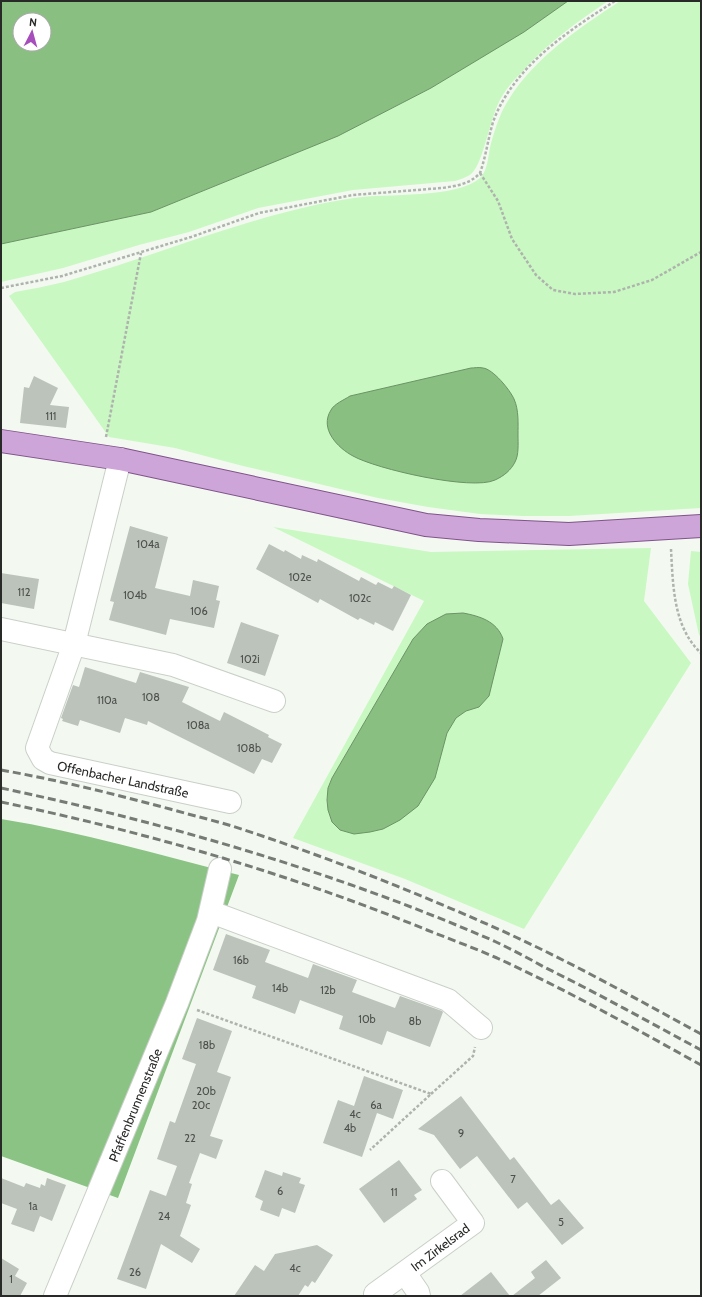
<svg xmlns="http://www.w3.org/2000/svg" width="702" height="1297" font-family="Cabin,sans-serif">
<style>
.green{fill:#c9f8c2;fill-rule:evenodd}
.forest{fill:#8bc384}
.water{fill:#89c081;stroke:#6c9366;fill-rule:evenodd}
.building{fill:#bcc3bb}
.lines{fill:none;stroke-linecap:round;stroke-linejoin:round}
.minor-casing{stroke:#c9d0c8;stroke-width:24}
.major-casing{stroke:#7f538a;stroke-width:24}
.path{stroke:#afb3ad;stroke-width:2.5;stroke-dasharray:3 2;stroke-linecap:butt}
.minor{stroke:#fff;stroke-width:22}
.major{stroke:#cea5d9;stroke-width:22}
.rail{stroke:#777b76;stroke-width:3;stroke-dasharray:8 4;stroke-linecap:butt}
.labels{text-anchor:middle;stroke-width:3.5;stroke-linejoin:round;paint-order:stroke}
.number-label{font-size:11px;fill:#4d504c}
.street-label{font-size:13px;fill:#282a27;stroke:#fff}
</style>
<rect width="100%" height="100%" fill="#f3f9f1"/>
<g class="green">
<path d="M568 1H608C577 22 546 44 521 73 513 81 504 91 499 102 490 119 483 163 472 173 468 177 461 179 455 181L353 190 258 208 189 232 139 245 63 268 1 282V244L151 212 338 136 431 88 524 32Z"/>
<path d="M620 1H701V508L569 516H522L480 514 428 507 378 498 243 466 175 448 109 437 9 296 15 292C31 289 48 286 64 282 82 277 99 271 116 266 194 241 272 210 354 198 387 193 456 199 480 178 489 170 488 151 492 140 495 129 500 114 506 104 532 59 578 29 620 1ZM331 410 518 417V440L516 461 354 456 331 437 328 429V419Z"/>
<path d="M273 527 431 552 651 548 644 601 691 663 524 929 405 879 293 838 424 601ZM427 624 479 707C471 709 462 711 456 717 444 729 439 762 435 778L328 788 332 778 413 639Z"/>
<polygon points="691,551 701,552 701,636 699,635 688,584"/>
</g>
<path class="forest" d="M1 819C82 832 160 855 239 875L118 1198 1 1156Z"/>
<g class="water">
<path d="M1 1H568L524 32 431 88 338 136 151 212 1 244ZM20 20H44V44H20Z"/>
<path d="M471 368C474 368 479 367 483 368 493 369 510 390 514 399 519 410 518 424 518 435 518 443 519 455 515 462 511 470 504 476 495 480 472 491 376 469 353 456 338 448 319 429 331 410 334 404 344 400 350 396Z"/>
<path d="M463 613C479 616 497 621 503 639L489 696 479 707 466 711 456 718 447 733 435 778 418 806 400 820 383 829 370 832 354 834 340 830 332 822 328 810 327 800 328 788 332 778 413 639 427 624 446 614Z"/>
</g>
<g class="building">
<polygon points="34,376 58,388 50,405 69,407 66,428 20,423 24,387 29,388"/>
<polygon points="130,526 168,537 155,588 190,596 193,580 219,586 216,600 220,601 214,628 170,619 166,635 109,620 114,602 110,601"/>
<polygon points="269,544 284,552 285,550 301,559 302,555 317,562 318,559 359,581 361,577 376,585 378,582 392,589 394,586 411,595 393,631 375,622 374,625 360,618 358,620 320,599 318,603 256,569"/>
<polygon points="1,573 39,579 34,609 1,603"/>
<polygon points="241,622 279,635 265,676 227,663"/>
<polygon points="85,667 136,683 140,672 189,687 182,702 220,721 224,712 269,735 268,737 282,744 272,763 262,759 254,774 148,721 147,725 125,718 120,733 80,720 78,726 62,721 63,719 61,718 73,685 79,687"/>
<polygon points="226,934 270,950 265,962 308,978 313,964 357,980 352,992 395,1008 400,996 442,1011 443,1012 430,1047 387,1031 382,1045 339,1029 343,1016 300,1000 295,1014 252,998 256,986 213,970"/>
<polygon points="197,1018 232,1031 217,1072 231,1077 210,1136 223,1140 216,1159 200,1153 189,1183 192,1184 186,1203 191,1205 180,1236 200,1249 192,1263 161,1244 146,1289 117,1279 150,1190 166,1196 177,1166 157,1159 170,1121 175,1123 196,1064 182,1059"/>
<polygon points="364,1076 403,1090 393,1119 377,1113 362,1157 323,1143 338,1100 354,1106"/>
<polygon points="461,1096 510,1160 514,1157 551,1205 559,1199 584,1228 562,1245 527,1202 518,1209 477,1156 460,1169 434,1135 418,1129"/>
<polygon points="399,1160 422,1190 414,1195 417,1199 384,1223 359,1189"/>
<polygon points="265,1170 282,1176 283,1172 301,1178 299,1183 305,1185 295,1213 282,1208 279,1217 260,1210 263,1201 255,1197"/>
<polygon points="1,1178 24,1187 26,1183 40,1188 41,1184 45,1186 47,1178 66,1185 52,1221 40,1216 34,1232 11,1224 17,1209 1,1203"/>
<polygon points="317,1245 333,1255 315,1283 312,1281 308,1287 305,1285 298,1296 234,1296 255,1265 264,1271 275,1254"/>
<polygon points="1,1258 19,1269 15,1276 27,1283 20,1296 1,1296"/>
<polygon points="546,1260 561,1278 538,1296 512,1296 535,1278 531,1272"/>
<polygon points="491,1272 510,1296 460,1296"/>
</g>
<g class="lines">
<defs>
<g id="minor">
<polyline points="120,459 74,644 37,748 43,759 50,763 230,802"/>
<polyline points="1,629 173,665 274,701"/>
<polyline points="211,912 448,1000 481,1028"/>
<polyline points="405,1273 418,1292 419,1296"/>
<polyline points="55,1296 177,1003 208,921 220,869"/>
<polyline points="376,1296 375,1294 473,1223 442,1181"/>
</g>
<polyline id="major" points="1,441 120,459 426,525 479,530 569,534 701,526"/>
</defs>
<use href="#minor" class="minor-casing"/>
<use href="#major" class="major-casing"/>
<g class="path">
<polyline points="480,173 498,201 512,239 536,275 553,290 575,294 614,292 652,280 701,252"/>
<path d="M1 288 62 276 191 237 259 213 353 195 442 188C456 186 470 184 480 173 486 156 488 139 493 122 513 67 568 31 615 1"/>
<polyline points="106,437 141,253"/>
<path d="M671 549C673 585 673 627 701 653"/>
<polyline points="197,1010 431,1094 370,1150"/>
<polyline points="431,1094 473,1056 475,1047"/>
</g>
<use href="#minor" class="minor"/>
<use href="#major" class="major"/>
<g class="rail">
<path d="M1 770C58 780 114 794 170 809 191 815 212 820 232 826 319 854 405 888 489 925 562 957 631 996 701 1034"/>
<path d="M1 788C167 823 338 873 494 941 511 949 528 958 544 967 597 993 649 1022 701 1050"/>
<path d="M1 802C146 832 290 874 427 930 450 939 474 948 497 958 567 990 634 1028 701 1065"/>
</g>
</g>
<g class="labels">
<g class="number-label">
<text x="51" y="420">111</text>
<text x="148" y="548">104a</text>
<text x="300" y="581">102e</text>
<text x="24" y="596">112</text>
<text x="135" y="599">104b</text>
<text x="360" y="602">102c</text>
<text x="199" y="615">106</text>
<text x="250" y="663">102i</text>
<text x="151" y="701">108</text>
<text x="107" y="704">110a</text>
<text x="198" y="729">108a</text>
<text x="249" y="752">108b</text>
<text x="241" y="964">16b</text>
<text x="280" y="992">14b</text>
<text x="328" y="994">12b</text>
<text x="367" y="1023">10b</text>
<text x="415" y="1025">8b</text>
<text x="207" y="1049">18b</text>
<text x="206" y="1095">20b</text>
<text x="201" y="1109">20c</text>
<text x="376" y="1109">6a</text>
<text x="355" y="1118">4c</text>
<text x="350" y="1132">4b</text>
<text x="461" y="1137">9</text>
<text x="190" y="1142">22</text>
<text x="513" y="1183">7</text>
<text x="280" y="1195">6</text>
<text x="394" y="1196">11</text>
<text x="33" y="1210">1a</text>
<text x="164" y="1220">24</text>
<text x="561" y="1226">5</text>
<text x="295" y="1272">4c</text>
<text x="135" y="1276">26</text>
<text x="11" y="1283">1</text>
</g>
<g class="street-label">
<text transform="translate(123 779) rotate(12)" y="5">Offenbacher Landstraße</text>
<text transform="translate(135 1105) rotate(-68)" y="5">Pfaffenbrunnenstraße</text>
<text transform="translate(440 1247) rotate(-37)" y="5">Im Zirkelsrad</text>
</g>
</g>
<rect width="702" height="1297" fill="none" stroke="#282a27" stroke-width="4"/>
<g transform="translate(32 32) rotate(6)"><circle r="19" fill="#ffffff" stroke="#a9aaa9"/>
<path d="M0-3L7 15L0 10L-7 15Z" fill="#a64ebb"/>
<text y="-6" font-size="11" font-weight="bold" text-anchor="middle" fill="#282a27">N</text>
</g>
</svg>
